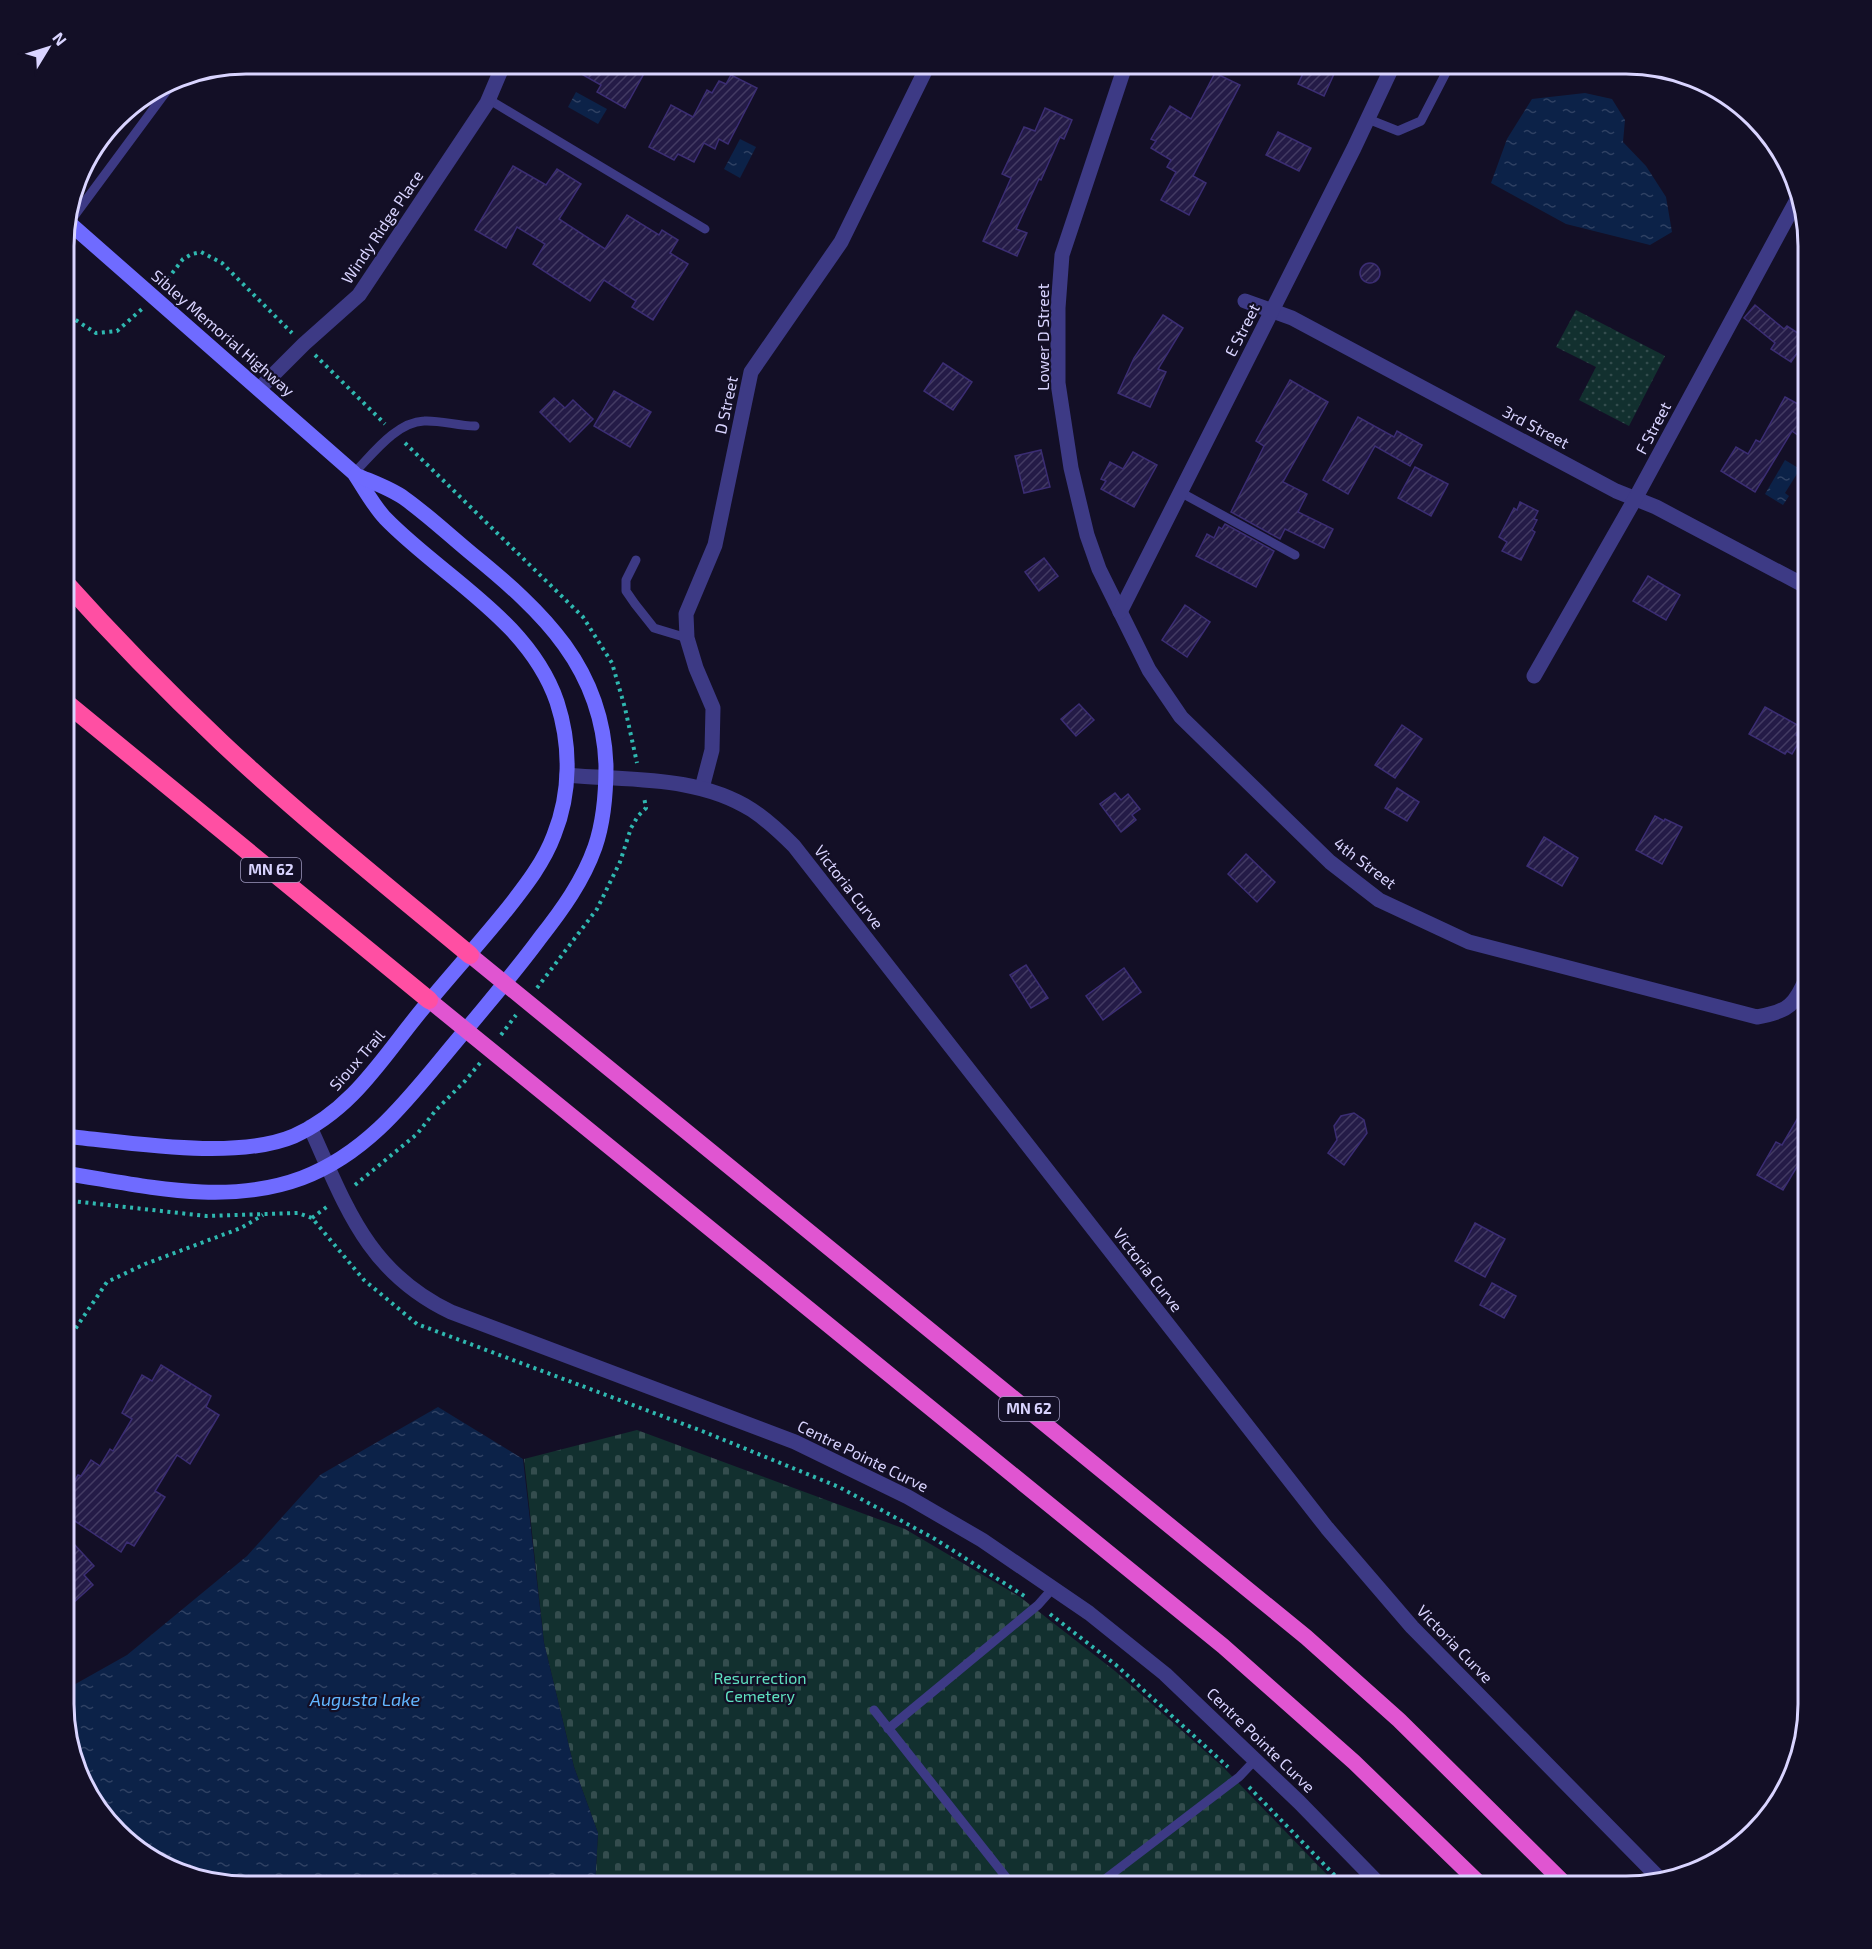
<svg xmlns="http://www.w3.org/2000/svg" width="1872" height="1949" font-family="'Exo 2',sans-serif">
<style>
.grass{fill:url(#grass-dots)}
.cemetery{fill:url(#cemetery-stones)}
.water{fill:url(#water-ripples)}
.building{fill:url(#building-hatch);stroke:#3b2d73;stroke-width:1.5}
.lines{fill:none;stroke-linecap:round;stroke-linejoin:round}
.path{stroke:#2fb8b0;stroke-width:4;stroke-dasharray:3 4.5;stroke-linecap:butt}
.service{stroke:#3d3a85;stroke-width:9}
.minor{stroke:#3d3a85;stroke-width:15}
.tertiary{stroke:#3d3a85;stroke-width:15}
.secondary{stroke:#6f6bff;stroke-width:15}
.trunk{stroke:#e055d1;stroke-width:16}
.motorway{stroke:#ff4fa3;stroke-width:18}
.labels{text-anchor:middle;stroke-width:4.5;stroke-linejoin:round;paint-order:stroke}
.shield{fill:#130f26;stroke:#9e99be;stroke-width:1.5}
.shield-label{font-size:15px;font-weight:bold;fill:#d9d4ff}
.street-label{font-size:16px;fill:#d9d4ff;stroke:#130f26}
.park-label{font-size:16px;fill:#5fe0c0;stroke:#130f26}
.water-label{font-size:18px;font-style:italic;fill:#62b6ff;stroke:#130f26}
.rim{fill:none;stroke:#d9d4ff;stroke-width:3}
</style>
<defs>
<pattern id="grass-dots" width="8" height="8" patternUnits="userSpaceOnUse" patternTransform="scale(1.5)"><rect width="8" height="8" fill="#12302f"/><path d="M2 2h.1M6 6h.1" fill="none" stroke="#344d4e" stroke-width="1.8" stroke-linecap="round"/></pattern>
<pattern id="cemetery-stones" width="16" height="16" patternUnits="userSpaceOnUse" patternTransform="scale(1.5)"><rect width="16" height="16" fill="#12302f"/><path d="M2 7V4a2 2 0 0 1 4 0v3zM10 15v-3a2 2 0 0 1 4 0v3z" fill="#344d4e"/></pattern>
<pattern id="water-ripples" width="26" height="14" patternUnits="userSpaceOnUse" patternTransform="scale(1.5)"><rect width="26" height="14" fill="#0c2248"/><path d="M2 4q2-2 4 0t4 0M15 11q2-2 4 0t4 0" fill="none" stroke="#2f4163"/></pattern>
<pattern id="building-hatch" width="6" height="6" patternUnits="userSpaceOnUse" patternTransform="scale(1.5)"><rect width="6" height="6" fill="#241b47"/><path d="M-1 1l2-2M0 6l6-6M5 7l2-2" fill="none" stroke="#433b63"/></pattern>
</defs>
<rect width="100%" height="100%" fill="#130f26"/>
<polygon class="grass" points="1576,310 1665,356 1629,426 1579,400 1596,367 1556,347"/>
<polygon class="cemetery" points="637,1430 905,1529 1020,1597 1115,1671 1224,1768 1338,1886 595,1886 598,1833 574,1767 544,1643 524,1459"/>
<g class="water">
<polygon points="576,92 607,109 598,124 568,107"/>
<polygon points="1585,93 1612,99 1625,120 1623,142 1646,166 1666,197 1672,232 1650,245 1566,224 1491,183 1507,139 1532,99"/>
<polygon points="740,139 756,147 740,178 724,169"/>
<polygon points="1785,460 1800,469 1785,493 1789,496 1783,505 1765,494"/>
<polygon points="438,1407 523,1459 544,1643 574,1767 598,1833 595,1886 246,1886 165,1867 108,1823 77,1773 63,1703 63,1691 127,1655 247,1556 320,1475"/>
</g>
<g class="building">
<polygon points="562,63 638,63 647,68 625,108 597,92 601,85"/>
<polygon points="1308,63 1339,63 1324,96 1298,84"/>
<polygon points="1215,73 1240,85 1193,176 1206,183 1189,215 1161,200 1176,172 1167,167 1171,160 1151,148 1156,141 1151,139 1170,106 1191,119"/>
<polygon points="731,75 757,88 728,144 719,139 715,149 704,143 694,162 678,154 674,160 649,147 671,105 693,117 707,90 712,93 719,81 726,84"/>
<polygon points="1045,108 1072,120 1064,139 1060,137 1041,180 1039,179 1016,229 1027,233 1017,256 983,241 1011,178 1002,174 1024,127 1035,131"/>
<polygon points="1278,132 1311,148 1299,171 1266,155"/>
<polygon points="513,166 546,185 557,169 581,184 559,219 605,249 627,215 659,235 662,230 678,240 670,253 688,264 653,320 632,307 636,301 604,280 590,301 533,264 545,244 517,227 506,248 475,230"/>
<circle cx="1370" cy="273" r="10"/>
<polygon points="1755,305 1784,329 1787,326 1807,339 1791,362 1771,349 1775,343 1744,318"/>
<polygon points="1163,315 1183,328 1158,369 1166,372 1150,407 1118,393 1134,358"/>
<polygon points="943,363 972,382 953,410 924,391"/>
<polygon points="1290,380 1328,402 1283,482 1307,494 1298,512 1333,529 1324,548 1285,529 1280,539 1231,512 1264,446 1256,441"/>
<polygon points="614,391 651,412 630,447 594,426"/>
<polygon points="1785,397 1809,410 1809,419 1799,436 1792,431 1755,492 1721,471 1736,447 1748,454 1756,440 1760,442"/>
<polygon points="554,398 565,408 573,400 593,419 570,442 540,412"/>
<polygon points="1358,417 1394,437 1397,431 1422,445 1410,466 1375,446 1348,494 1323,480"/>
<polygon points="1041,450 1050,487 1024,493 1015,456"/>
<polygon points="1133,452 1157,465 1134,507 1101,489 1106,481 1101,479 1110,462 1123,469"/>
<polygon points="1415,467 1448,484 1431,516 1398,498"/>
<polygon points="1520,502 1538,511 1534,519 1537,520 1532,530 1535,532 1521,560 1502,551 1507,542 1499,537 1514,508 1517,510"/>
<polygon points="1225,524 1274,551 1256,587 1196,556 1207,534 1214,538 1219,527 1222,529"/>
<polygon points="1044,558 1058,576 1039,591 1025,572"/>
<polygon points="1648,576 1680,595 1666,620 1633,601"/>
<polygon points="1185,605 1210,622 1187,657 1162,640"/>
<polygon points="1079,704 1094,720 1076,736 1061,719"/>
<polygon points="1765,707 1801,727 1796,735 1801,739 1792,754 1787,751 1785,754 1749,734"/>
<polygon points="1402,725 1422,739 1395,778 1375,765"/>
<polygon points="1397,788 1419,802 1407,821 1385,808"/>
<polygon points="1115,793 1121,800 1128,794 1140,809 1132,815 1136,820 1121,832 1100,804"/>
<polygon points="1655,816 1664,821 1665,819 1682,827 1662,864 1636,850"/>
<polygon points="1544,837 1578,858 1562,886 1527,866"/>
<polygon points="1246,854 1275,882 1257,902 1228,874"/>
<polygon points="1026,965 1048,998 1031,1008 1010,975"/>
<polygon points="1124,968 1141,992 1103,1020 1086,996"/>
<polygon points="1809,1099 1809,1165 1801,1160 1783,1190 1757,1175 1776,1142 1782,1145"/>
<polygon points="1354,1113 1364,1120 1367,1133 1344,1165 1328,1153 1337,1140 1334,1126 1341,1116"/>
<polygon points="1475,1223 1505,1239 1485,1277 1455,1261"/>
<polygon points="1492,1283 1516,1296 1504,1318 1480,1305"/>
<polygon points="161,1365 211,1396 206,1407 219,1415 190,1464 177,1455 155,1491 165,1497 134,1546 127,1542 121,1552 63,1513 63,1500 78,1475 81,1476 91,1460 100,1466 110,1449 113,1451 132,1419 122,1413 142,1375 152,1381"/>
<polygon points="63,1532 94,1566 84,1575 93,1585 63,1612"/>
</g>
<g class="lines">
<g class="path">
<polyline points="163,285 183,259 192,254 201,252 222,263 292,333"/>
<polyline points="63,312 96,333 117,331 142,309"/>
<polyline points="315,355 385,424"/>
<polyline points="405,443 583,617 612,663 625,708 637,763"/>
<polyline points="537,988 597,909 620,862 631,828 638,816 646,808 644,797"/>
<polyline points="501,1035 516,1015"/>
<polyline points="355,1185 417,1134 436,1110 465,1081 480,1063"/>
<polyline points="63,1200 206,1216 298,1213 312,1218 364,1280 417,1324 702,1431 839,1487 935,1539 1026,1597"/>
<polyline points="312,1218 328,1206"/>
<polyline points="63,1347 107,1282 145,1264 241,1228 263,1215"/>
<polyline points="1050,1614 1116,1665 1228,1767"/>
<polyline points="1249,1787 1345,1886"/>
</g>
<g class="service">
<polyline points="488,99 705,229"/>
<polyline points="1368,119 1398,131 1421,121 1451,63"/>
<polyline points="69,223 177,77"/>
<path d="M354 473C372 455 396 422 424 421 440 420 458 426 475 426"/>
<polyline points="1180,492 1295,555"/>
<polyline points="636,560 626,580 626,591 635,604 654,628 687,638"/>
<polyline points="874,1710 1013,1886"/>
<polyline points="888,1729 1038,1605 1054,1587"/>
<polyline points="1096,1886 1239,1777 1256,1759"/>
</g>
<g class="minor">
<path d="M1126 63 1062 255 1058 308V383L1071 468 1087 535 1099 569 1149 670 1181 717 1330 862 1379 900 1469 942 1757 1017C1792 1011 1794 1004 1809 973"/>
<polyline points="1696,79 1736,104"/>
<polyline points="1245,301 1292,318 1616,491 1656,507 1809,588"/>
<polyline points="259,389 304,344 359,295 487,103 504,63"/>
<polyline points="1120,612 1354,148 1394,63"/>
<polyline points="1534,676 1635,499 1799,196"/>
<polyline points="702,788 712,750 713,708 696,668 687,638 686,614 715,545 751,372 841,242 929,63"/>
</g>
<g class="tertiary">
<path d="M567 775C629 781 697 775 752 810 767 820 781 833 794 846L1327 1528 1412 1627 1660 1879"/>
<path d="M310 1127C346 1206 367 1272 451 1312L795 1442 908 1497 982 1540 1089 1613 1165 1674 1299 1802 1381 1886"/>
</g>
<g class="secondary">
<path d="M63 1136C128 1142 235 1161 294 1136 357 1108 388 1048 431 999 457 968 483 939 508 908 526 885 544 862 554 835 571 793 571 745 557 702 529 620 442 577 385 518 373 505 364 488 354 473L67 221"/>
<path d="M63 1173C142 1185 224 1207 302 1178 377 1150 420 1082 470 1025 494 996 518 968 540 938 562 910 583 881 595 847 604 821 606 794 606 766 603 668 543 612 472 554 450 536 428 515 404 498 390 488 372 482 356 475"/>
</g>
<g class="trunk">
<polyline points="470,955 1306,1637 1399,1720 1567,1886"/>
<polyline points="429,1000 1223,1646 1354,1762 1482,1886"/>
</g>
<g class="motorway">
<path d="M63 580C114 637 167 691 222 743 301 817 387 886 470 955"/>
<polyline points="63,700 429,1000"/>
</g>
</g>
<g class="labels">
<g class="shield">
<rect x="241" y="858" width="60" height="24" rx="4.5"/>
<rect x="999" y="1397" width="60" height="24" rx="4.5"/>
</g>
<g class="shield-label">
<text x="271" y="875">MN 62</text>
<text x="1029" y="1414">MN 62</text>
</g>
<g class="street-label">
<text transform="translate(382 227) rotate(-56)" y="6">Windy Ridge Place</text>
<text transform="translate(1242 330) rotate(-63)" y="6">E Street</text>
<text transform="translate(223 333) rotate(41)" y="6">Sibley Memorial Highway</text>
<text transform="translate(1043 337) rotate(-90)" y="6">Lower D Street</text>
<text transform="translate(726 405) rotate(-78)" y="6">D Street</text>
<text transform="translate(1536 427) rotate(28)" y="6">3rd Street</text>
<text transform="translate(1653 428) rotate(-62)" y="6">F Street</text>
<text transform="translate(1365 863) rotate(37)" y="6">4th Street</text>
<text transform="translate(849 887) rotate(52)" y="6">Victoria Curve</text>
<text transform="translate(357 1060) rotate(-49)" y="6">Sioux Trail</text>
<text transform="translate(1148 1270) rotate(52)" y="6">Victoria Curve</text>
<text transform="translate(863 1456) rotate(26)" y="6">Centre Pointe Curve</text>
<text transform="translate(1455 1644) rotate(46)" y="6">Victoria Curve</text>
<text transform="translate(1261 1740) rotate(44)" y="6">Centre Pointe Curve</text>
</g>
<g class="park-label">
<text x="760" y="1684">Resurrection<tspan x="760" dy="18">Cemetery</tspan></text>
</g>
<g class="water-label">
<text x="365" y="1706">Augusta Lake</text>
</g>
</g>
<path d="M0 0H1872V1949H0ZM246 74H1626A172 172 0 0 1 1798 246V1704A172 172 0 0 1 1626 1876H246A172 172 0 0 1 74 1704V246A172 172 0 0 1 246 74Z" fill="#130f26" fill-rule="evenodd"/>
<path class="rim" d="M246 74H1626A172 172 0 0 1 1798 246V1704A172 172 0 0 1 1626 1876H246A172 172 0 0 1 74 1704V246A172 172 0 0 1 246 74Z"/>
<g transform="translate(48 48) rotate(52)" stroke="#130f26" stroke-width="4.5" paint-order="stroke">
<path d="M0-4.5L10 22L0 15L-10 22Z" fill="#d9d4ff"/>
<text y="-9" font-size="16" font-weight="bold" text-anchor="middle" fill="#d9d4ff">N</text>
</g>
</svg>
